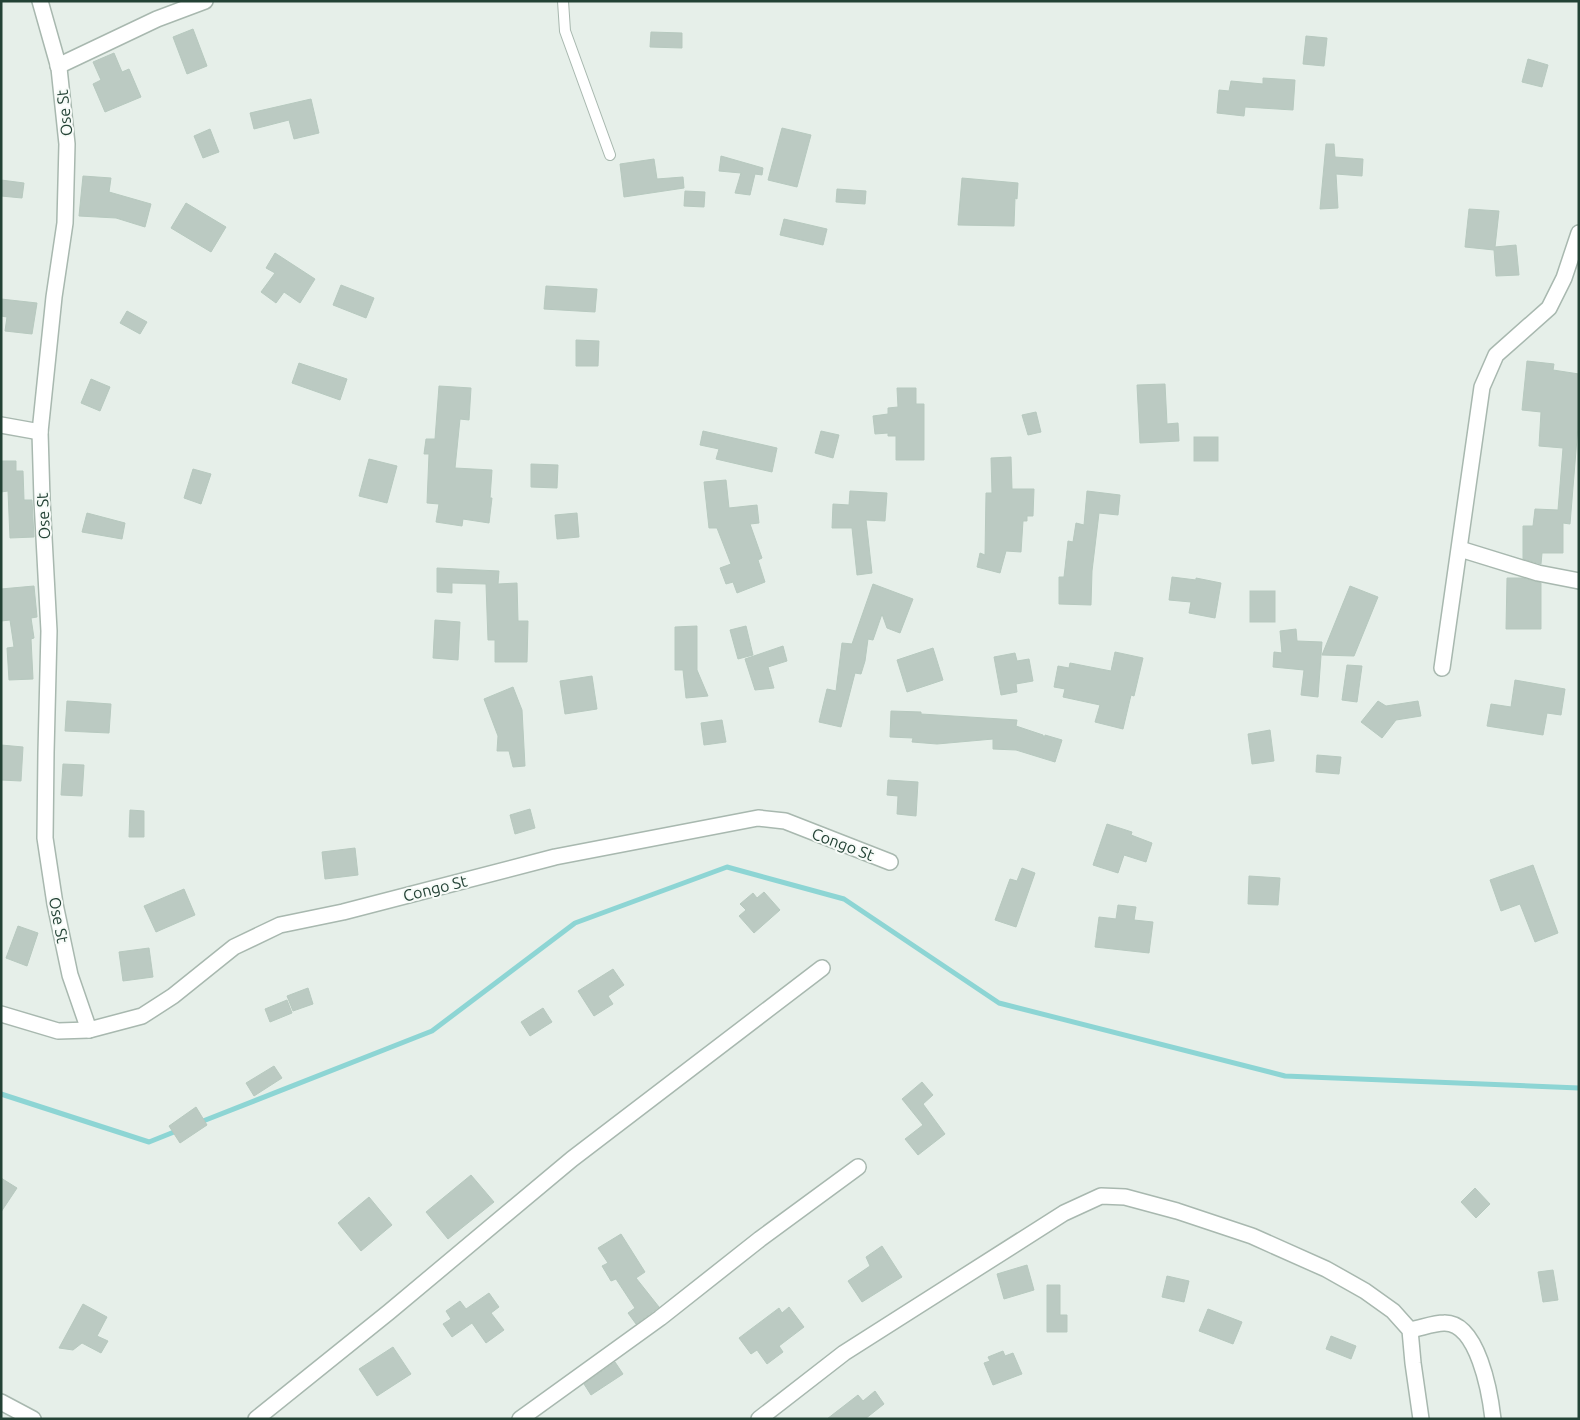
<svg xmlns="http://www.w3.org/2000/svg" width="1580" height="1420" font-family="Ubuntu,sans-serif">
<style>
.lines{fill:none;stroke-linecap:round;stroke-linejoin:round}
.stream{stroke:#8dd5d4;stroke-width:5}
.building{fill:#bbcac2;stroke:#b7c9bf}
.service-casing{stroke:#a8b8af;stroke-width:12}
.minor-casing{stroke:#a8b8af;stroke-width:18}
.service{stroke:#fff;stroke-width:10}
.minor{stroke:#fff;stroke-width:15}
.labels{text-anchor:middle;stroke-width:4;stroke-linejoin:round;paint-order:stroke}
.street-label{font-size:16px;fill:#234235;stroke:#f7fbf8}
</style>
<rect width="100%" height="100%" fill="#e6efe9"/>
<g class="lines">
<g class="stream">
<polyline points="1,1094 149,1142 179,1130"/>
<polyline points="198,1123 432,1031 575,923 727,867 844,899 999,1003 1285,1076 1579,1088"/>
</g>
</g>
<g class="building">
<polygon points="193,29 207,66 187,74 173,37"/>
<polygon points="651,32 682,33 682,48 650,47"/>
<polygon points="1306,36 1327,38 1324,66 1303,64"/>
<polygon points="114,53 122,72 129,69 141,97 105,112 93,84 101,80 93,62"/>
<polygon points="1528,59 1548,65 1542,87 1522,82"/>
<polygon points="1263,78 1295,80 1293,110 1245,107 1244,116 1217,113 1219,90 1229,91 1231,81 1263,84"/>
<polygon points="311,99 319,133 294,139 289,120 254,129 250,113"/>
<polygon points="782,128 811,135 797,187 768,180"/>
<polygon points="210,129 219,152 203,158 194,136"/>
<polygon points="1326,144 1334,144 1335,157 1363,159 1362,176 1336,174 1338,208 1320,209"/>
<polygon points="721,156 763,168 762,175 755,174 750,195 735,193 741,173 719,171"/>
<polygon points="654,159 657,179 683,177 684,188 624,197 620,164"/>
<polygon points="83,176 111,178 109,192 151,204 145,227 116,218 79,216"/>
<polygon points="962,178 1018,183 1017,199 1015,198 1014,226 958,225"/>
<polygon points="1,180 24,183 22,198 1,196"/>
<polygon points="837,189 866,191 865,204 836,202"/>
<polygon points="685,191 705,192 704,207 684,206"/>
<polygon points="186,203 226,227 211,252 171,228"/>
<polygon points="1469,209 1499,211 1495,247 1516,245 1519,275 1496,276 1494,250 1465,247"/>
<polygon points="784,219 827,229 823,245 780,235"/>
<polygon points="275,253 315,279 300,303 284,292 276,303 261,292 275,273 266,268"/>
<polygon points="341,285 374,298 366,318 333,305"/>
<polygon points="546,286 597,289 595,312 544,309"/>
<polygon points="1,299 37,303 32,334 5,331 7,317 1,316"/>
<polygon points="127,311 147,322 140,334 120,323"/>
<polygon points="576,340 599,341 598,366 576,366"/>
<polygon points="1527,361 1554,364 1553,370 1579,374 1579,414 1570,524 1563,523 1563,553 1542,553 1541,564 1523,559 1523,526 1533,526 1535,509 1558,510 1563,448 1539,446 1541,412 1522,410"/>
<polygon points="299,363 347,379 340,400 292,383"/>
<polygon points="91,379 110,387 100,411 81,403"/>
<polygon points="1165,384 1167,424 1178,423 1179,441 1140,443 1137,385"/>
<polygon points="439,386 471,388 469,420 460,419 455,468 492,470 490,498 492,498 489,523 463,519 462,526 436,522 439,504 427,503 429,454 424,454 426,439 435,439"/>
<polygon points="897,388 916,388 916,404 924,404 924,460 896,460 896,436 888,436 888,433 875,434 873,416 888,414 888,408 898,407"/>
<polygon points="1036,412 1041,432 1028,435 1022,415"/>
<polygon points="703,431 777,448 772,472 716,459 719,449 700,445"/>
<polygon points="821,431 839,435 833,458 815,453"/>
<rect x="1194" y="437" width="24" height="24"/>
<polygon points="1011,457 1012,489 1034,489 1033,516 1027,516 1027,521 1023,521 1021,552 1006,551 1000,573 977,567 980,553 985,555 986,493 992,493 991,458"/>
<polygon points="369,459 397,466 387,503 359,496"/>
<polygon points="1,461 16,461 16,471 23,471 24,500 32,500 34,537 10,538 8,491 1,492"/>
<polygon points="531,464 558,465 557,488 531,487"/>
<polygon points="193,469 211,474 201,504 184,498"/>
<polygon points="726,480 729,508 757,505 759,523 750,524 762,558 758,560 765,582 737,593 733,582 726,584 720,568 731,564 717,528 709,528 704,482"/>
<polygon points="850,491 887,493 885,521 866,520 872,573 857,575 852,528 832,528 833,504 849,505"/>
<polygon points="1087,491 1120,495 1118,515 1099,513 1092,571 1091,605 1059,604 1059,577 1064,577 1068,541 1073,542 1076,523 1084,525"/>
<polygon points="87,513 125,523 122,539 82,532"/>
<polygon points="577,513 579,537 557,539 555,515"/>
<polygon points="437,568 499,571 498,584 517,583 518,621 528,621 527,662 495,662 495,640 488,640 486,584 452,583 452,593 437,592"/>
<polygon points="1172,577 1196,580 1196,578 1221,583 1215,618 1189,613 1191,602 1169,600"/>
<polygon points="1507,578 1523,578 1541,583 1541,629 1506,629"/>
<polygon points="873,584 913,599 900,633 887,628 882,614 873,640 868,639 865,661 861,674 855,673 841,727 819,722 827,689 836,691 842,643 852,644"/>
<polygon points="34,586 37,617 31,618 34,638 31,639 33,679 9,680 7,648 14,647 10,620 1,621 1,589"/>
<polygon points="1350,586 1378,597 1354,656 1322,655"/>
<rect x="1250" y="591" width="25" height="31"/>
<polygon points="435,620 460,622 458,660 433,658"/>
<polygon points="697,626 697,670 708,696 686,698 683,670 675,670 675,627"/>
<polygon points="746,626 753,655 738,659 730,630"/>
<polygon points="1296,629 1297,641 1322,642 1318,697 1301,695 1304,670 1273,667 1274,652 1282,653 1280,631"/>
<polygon points="783,646 787,661 768,667 774,688 755,690 745,659"/>
<polygon points="933,648 943,680 907,692 897,660"/>
<polygon points="1115,652 1143,658 1134,696 1131,695 1123,729 1095,722 1100,705 1063,697 1065,689 1054,687 1058,666 1069,668 1070,663 1111,671"/>
<polygon points="1015,653 1017,661 1029,659 1033,681 1016,684 1017,692 1001,695 994,657"/>
<polygon points="1347,665 1362,666 1357,702 1342,700"/>
<polygon points="592,676 597,709 565,714 560,681"/>
<polygon points="1515,680 1565,689 1561,715 1547,713 1543,735 1487,726 1491,704 1511,707"/>
<polygon points="513,687 522,710 525,766 513,767 509,751 497,751 498,736 484,699"/>
<polygon points="67,701 111,704 109,733 65,731"/>
<polygon points="1378,701 1386,706 1418,701 1421,716 1396,720 1382,738 1361,722"/>
<polygon points="891,711 921,712 921,714 1017,720 1016,726 1043,735 1044,739 1045,735 1062,740 1055,762 1016,750 993,749 993,739 937,744 912,742 913,738 890,737"/>
<polygon points="722,720 726,742 704,745 701,723"/>
<polygon points="1270,730 1274,761 1252,764 1248,734"/>
<polygon points="1,745 23,747 21,781 1,780"/>
<polygon points="1317,755 1341,757 1339,774 1316,772"/>
<polygon points="63,764 84,765 82,796 61,795"/>
<polygon points="888,780 918,782 916,816 897,814 898,796 887,795"/>
<polygon points="530,809 535,828 515,834 510,815"/>
<polygon points="130,810 144,811 144,837 129,837"/>
<polygon points="1107,824 1132,832 1131,835 1152,843 1146,862 1124,855 1118,873 1093,865"/>
<polygon points="355,848 358,875 325,879 322,852"/>
<polygon points="1533,865 1558,933 1535,942 1520,904 1501,911 1490,880"/>
<polygon points="1022,868 1035,873 1016,927 995,920 1010,879 1017,881"/>
<polygon points="1249,876 1280,878 1278,905 1248,904"/>
<polygon points="184,889 195,915 156,932 144,906"/>
<polygon points="764,892 780,910 754,933 739,916 746,910 740,904 753,893 757,898"/>
<polygon points="1118,905 1136,907 1134,920 1153,922 1149,953 1095,947 1099,917 1116,919"/>
<polygon points="18,926 38,933 27,966 6,958"/>
<polygon points="149,948 153,977 123,981 119,952"/>
<polygon points="613,969 624,985 608,996 613,1004 594,1016 578,991"/>
<polygon points="308,988 313,1004 293,1011 287,996"/>
<polygon points="287,1000 292,1013 270,1022 265,1009"/>
<polygon points="543,1008 552,1022 530,1036 521,1022"/>
<polygon points="274,1066 282,1078 254,1096 246,1083"/>
<polygon points="922,1082 933,1095 923,1104 945,1134 918,1155 905,1139 923,1125 902,1099"/>
<polygon points="196,1107 207,1125 180,1143 169,1126"/>
<polygon points="471,1175 494,1202 448,1239 426,1212"/>
<polygon points="1,1178 17,1188 1,1212"/>
<polygon points="1475,1188 1490,1204 1476,1218 1461,1202"/>
<polygon points="369,1197 392,1225 361,1251 338,1223"/>
<polygon points="621,1234 645,1272 636,1278 659,1307 636,1324 628,1313 635,1308 616,1279 611,1281 602,1266 608,1263 598,1248"/>
<polygon points="882,1246 902,1277 862,1302 848,1281 870,1266 866,1257"/>
<polygon points="1027,1265 1034,1290 1004,1299 997,1274"/>
<polygon points="1553,1270 1558,1300 1543,1302 1538,1272"/>
<polygon points="1167,1276 1189,1281 1184,1302 1162,1297"/>
<polygon points="1047,1285 1060,1285 1060,1315 1067,1315 1067,1332 1047,1332"/>
<polygon points="489,1293 499,1307 491,1313 504,1330 486,1343 472,1323 452,1337 443,1324 451,1319 446,1311 460,1301 466,1309"/>
<polygon points="83,1304 107,1317 97,1336 108,1341 101,1353 82,1343 73,1350 59,1348"/>
<polygon points="789,1307 804,1327 779,1346 783,1352 767,1364 757,1350 751,1354 739,1338 779,1308 782,1313"/>
<polygon points="1208,1309 1242,1322 1233,1344 1199,1331"/>
<polygon points="1331,1336 1356,1346 1351,1359 1326,1349"/>
<polygon points="393,1347 411,1374 377,1396 359,1369"/>
<polygon points="1003,1351 1005,1356 1013,1353 1022,1374 993,1385 984,1363 990,1361 988,1357"/>
<polygon points="615,1362 623,1374 591,1395 584,1384"/>
<polygon points="875,1391 884,1404 865,1419 827,1419 858,1395 863,1401"/>
</g>
<g class="lines">
<defs>
<polyline id="service" points="563,1 565,31 610,155"/>
<g id="minor">
<polyline points="40,1 59,68 67,144 65,223 54,297 40,432 42,500 49,631 46,752 45,838 55,904 70,975 89,1030"/>
<polyline points="58,66 157,19 205,1"/>
<polyline points="1,425 40,432"/>
<polyline points="1460,549 1538,573 1579,581"/>
<polyline points="1442,668 1482,387 1496,355 1549,308 1564,278 1579,233"/>
<polyline points="1,1014 58,1031 89,1030 142,1016 173,996 234,947 280,925 343,912 555,857 758,818 785,821 890,862"/>
<path d="M1410 1330C1421 1328 1434 1323 1444 1323 1478 1322 1490 1393 1493 1419"/>
<polyline points="1,1402 33,1419"/>
<polyline points="256,1419 389,1312 572,1159 822,968"/>
<polyline points="520,1419 660,1318 760,1239 858,1167"/>
<polyline points="759,1419 844,1353 1064,1213 1101,1196 1125,1197 1177,1211 1252,1236 1326,1269 1365,1291 1393,1311 1410,1330 1413,1363 1421,1419"/>
</g>
</defs>
<use href="#service" class="service-casing"/>
<use href="#minor" class="minor-casing"/>
<use href="#service" class="service"/>
<use href="#minor" class="minor"/>
</g>
<g class="labels">
<g class="street-label">
<text transform="translate(64 113) rotate(-96)" y="6">Ose St</text>
<text transform="translate(43 516) rotate(-93)" y="6">Ose St</text>
<text transform="translate(843 844) rotate(21)" y="6">Congo St</text>
<text transform="translate(435 888) rotate(-14)" y="6">Congo St</text>
<text transform="translate(59 920) rotate(79)" y="6">Ose St</text>
</g>
</g>
<rect width="1580" height="1420" fill="none" stroke="#234235" stroke-width="5"/>
</svg>
